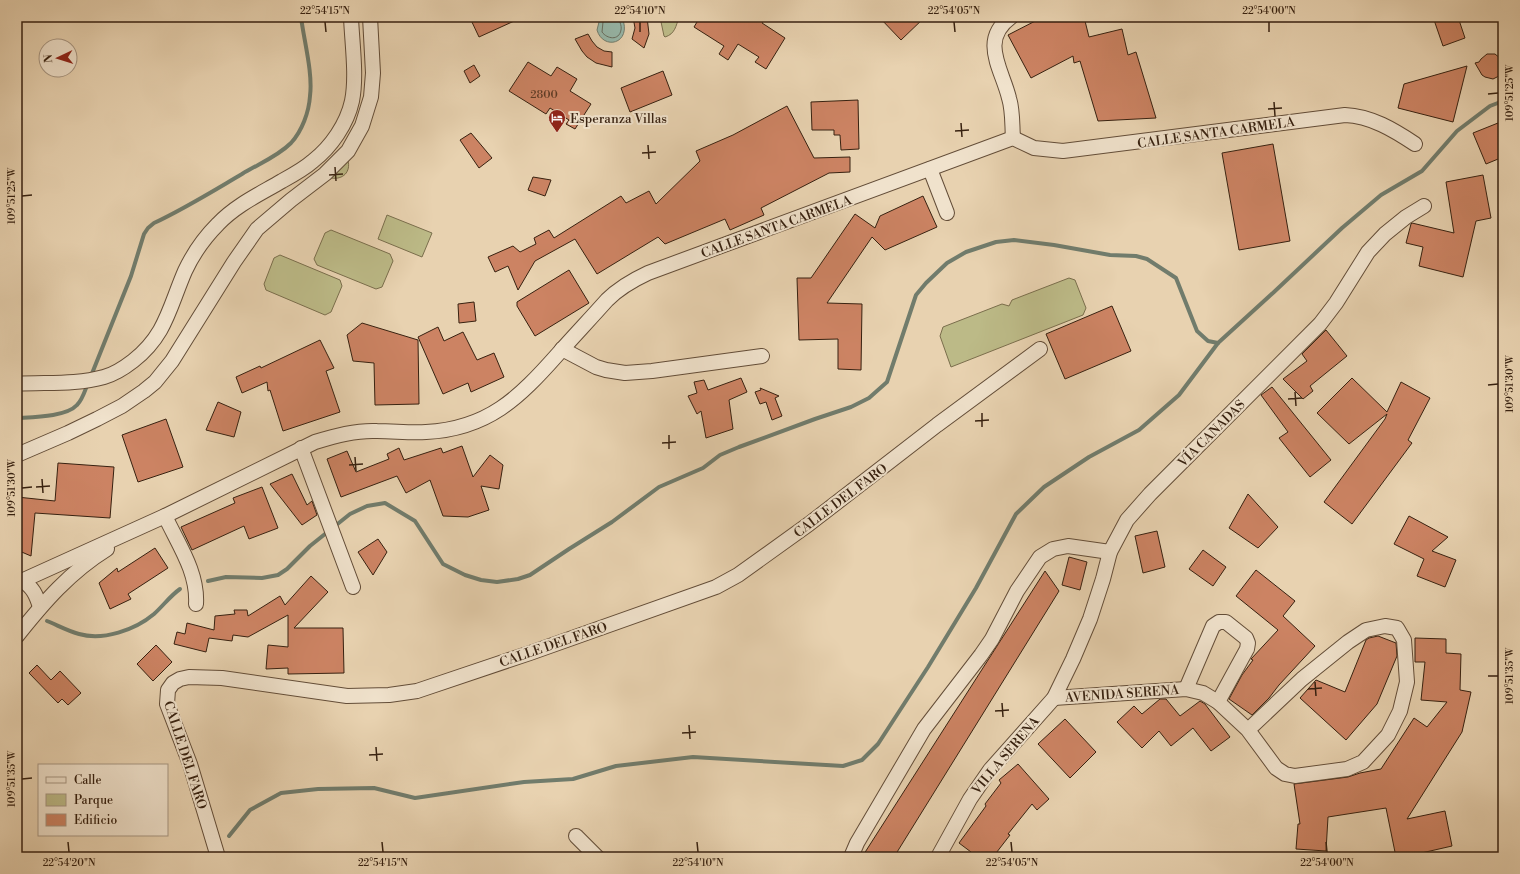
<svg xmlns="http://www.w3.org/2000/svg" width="1520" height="874" font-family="'Libre Bodoni',serif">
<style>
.green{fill:#bcba87;stroke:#7a6e4c}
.water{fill:#97b8aa;stroke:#717c6c}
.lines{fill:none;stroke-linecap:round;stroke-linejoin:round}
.shore{stroke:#676c5d;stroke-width:1}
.stream{stroke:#717c6c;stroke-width:4}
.building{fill:#cc8363;stroke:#372110}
.street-casing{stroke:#634d38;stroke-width:16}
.street{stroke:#f0e2cc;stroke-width:14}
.ticks{fill:none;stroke:#372110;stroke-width:1.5}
.labels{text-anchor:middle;stroke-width:4;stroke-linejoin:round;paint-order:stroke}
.number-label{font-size:11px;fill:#5c3a25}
.poi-label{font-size:13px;fill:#372110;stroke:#f0e2cc;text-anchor:start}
.street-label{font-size:13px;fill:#372110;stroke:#f0e2cc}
.neatline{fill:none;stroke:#372110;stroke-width:1.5}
.ticks-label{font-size:10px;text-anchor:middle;fill:#372110}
</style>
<rect width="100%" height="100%" fill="#e8d2b0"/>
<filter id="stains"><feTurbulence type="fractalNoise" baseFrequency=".005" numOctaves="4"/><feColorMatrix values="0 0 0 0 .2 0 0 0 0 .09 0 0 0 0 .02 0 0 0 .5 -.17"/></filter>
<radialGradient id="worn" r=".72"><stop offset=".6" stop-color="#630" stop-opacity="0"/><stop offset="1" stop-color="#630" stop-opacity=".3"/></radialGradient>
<g class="green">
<path d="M660 17H679C676 26 675 34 665 37L664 36Z"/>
<path d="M348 160C351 172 343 180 331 178Z"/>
<polygon points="387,215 432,233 422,257 378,239"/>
<polygon points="331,230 390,254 393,261 382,287 376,289 317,265 314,259 325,233"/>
<polygon points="280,255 340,280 342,286 331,312 325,315 266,290 264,284 274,258"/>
<polygon points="1069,278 1075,280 1086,308 1083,315 951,367 940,336 943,327 1002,304 1009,306 1012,300"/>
</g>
<path class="water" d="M594 17H622C633 44 603 51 597 30L599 22 597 19H592Z"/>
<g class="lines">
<path class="shore" d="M600 17 603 22 602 32C607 39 619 41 621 30 622 25 619 21 618 17"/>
<g class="stream">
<path d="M91 376 131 276 144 234 148 228 154 223C184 209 213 191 242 174 258 164 277 157 291 143 302 131 309 112 310 96 313 73 304 41 301 17"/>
<path d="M17 418C33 417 66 417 77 405 83 399 85 390 88 383"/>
<polyline points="208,581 226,577 262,578 278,575 287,569 310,546 350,514 367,506 385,503 415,521 443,564 465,575 481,580 497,582 518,579 530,575 569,549 612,522 659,487 703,468 720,455 739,447 815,419 851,407 869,398 887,382 916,295 926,283 947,263 966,252 996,242 1014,240 1054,245 1110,255 1136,256 1147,259 1176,278 1197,331 1208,341 1218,343"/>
<polyline points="17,616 20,617"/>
<path d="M47 621C57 625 68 631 79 634 103 641 135 630 154 614 163 606 170 596 180 589"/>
<polyline points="229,836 250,810 281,793 318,789 374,788 415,798 524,782 573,779 616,766 693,757 843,766 862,760 878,744 928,667 976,588 1016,514 1044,487 1089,457 1139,430 1179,395 1218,343 1274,292 1342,228 1381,195 1422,171 1457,131 1490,106 1503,101"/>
</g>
</g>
<g class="building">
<polygon points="478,17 523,17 479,37 471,20"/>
<polygon points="633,17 647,17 649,34 644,48 632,39 635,28"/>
<polygon points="700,17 766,17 762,23 785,38 766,69 755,62 759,57 738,44 728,60 719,54 724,46 694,27"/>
<polygon points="879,17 925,17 901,40"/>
<polygon points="1043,17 1084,17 1089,37 1122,29 1128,55 1136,52 1156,118 1098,121 1080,61 1074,63 1073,56 1031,78 1008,35"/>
<polygon points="1433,17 1458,17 1465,38 1443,46"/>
<polygon points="588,34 592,41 597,47 604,51 612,52 612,67 596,63 587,57 582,51 575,39"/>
<polygon points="1487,54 1495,54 1501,59 1503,68 1500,75 1497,77 1493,79 1485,77 1482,75 1475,63 1479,62 1481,59"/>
<polygon points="528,62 551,76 557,67 577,79 570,91 591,104 575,129 566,124 569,120 550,108 546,114 509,91"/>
<polygon points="474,65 480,76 470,83 464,71"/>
<polygon points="1467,66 1453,122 1398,108 1404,84"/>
<polygon points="663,71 672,95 630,112 621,88"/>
<polygon points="858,100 859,149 841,150 840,135 834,135 834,130 812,130 811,102"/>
<polygon points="787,106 814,158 850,157 850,172 829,173 761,208 764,215 730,230 725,219 665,244 658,237 597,274 575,239 535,261 518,290 508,266 495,272 488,257 513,246 520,252 536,244 534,238 549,230 554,238 621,196 626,203 649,191 656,204 700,161 696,151 733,135"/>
<polygon points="1503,121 1503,157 1486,164 1473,133"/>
<polygon points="471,133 492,158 479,168 460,140"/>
<polygon points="1273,144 1290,241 1239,250 1222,153"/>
<polygon points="1483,175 1491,218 1476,221 1463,277 1419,266 1423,247 1406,243 1411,224 1412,223 1454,233 1446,182"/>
<polygon points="533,177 551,180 545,196 528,190"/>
<polygon points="923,196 937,227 885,250 872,237 827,303 862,304 861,370 838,369 838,339 799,340 797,278 811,278 855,214 875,228 880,216"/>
<polygon points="569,270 589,303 535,336 517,306 517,302"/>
<polygon points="474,302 476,321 459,323 458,304"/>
<polygon points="1112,306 1131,351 1065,379 1046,334"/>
<polygon points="362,323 418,340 419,404 375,405 374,363 353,361 347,335"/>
<polygon points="438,327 444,341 463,332 477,360 494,353 504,377 471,392 468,383 443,394 418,337"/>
<polygon points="1326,330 1347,356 1310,386 1313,391 1303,399 1283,379 1307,361 1302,354"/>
<polygon points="320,340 334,368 326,371 340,412 283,431 270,390 268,391 267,382 242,393 236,377 260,366 261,368"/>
<polygon points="741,378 747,392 729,400 733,429 706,438 701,411 697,414 688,396 697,393 694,382 704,380 708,390"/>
<polygon points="1352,378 1387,412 1401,382 1430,398 1408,440 1412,443 1352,524 1324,502 1385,419 1387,414 1349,444 1317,413"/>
<polygon points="1272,387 1331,460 1310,477 1279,438 1288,432 1261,395"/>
<polygon points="760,388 779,396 775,398 782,416 772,420 766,402 760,404 755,392 761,390"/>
<polygon points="218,402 241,412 234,437 206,430"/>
<polygon points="166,419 183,467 138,482 122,435"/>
<polygon points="462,446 473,477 490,455 503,465 499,489 481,486 489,510 468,517 443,516 430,480 406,493 397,476 341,497 327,459 347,451 356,472 389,459 387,454 399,448 404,460 441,448 443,453"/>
<polygon points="58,463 114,467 110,518 35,513 31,556 17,550 17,497 55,501"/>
<polygon points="292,474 307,505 312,501 317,515 302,525 270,484"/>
<polygon points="262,487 278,528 249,539 244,526 192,550 181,527 235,503 233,498"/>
<polygon points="1248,494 1278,527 1258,548 1229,528"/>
<polygon points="1409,516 1448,537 1432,551 1456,560 1445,587 1417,576 1424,559 1394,544"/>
<polygon points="1157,531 1165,567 1143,573 1135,536"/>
<polygon points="378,539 387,552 373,575 358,552"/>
<polygon points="155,548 168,568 128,594 131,599 110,609 99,583 117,568 118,572"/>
<polygon points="1203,550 1226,567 1213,586 1189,569"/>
<polygon points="1069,557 1087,562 1080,590 1062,585"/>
<polygon points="1256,570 1295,601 1283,616 1315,646 1279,685 1269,698 1252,715 1229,699 1242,675 1253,660 1251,659 1278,630 1236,596"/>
<polygon points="1045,571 1059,591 894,857 862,857"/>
<polygon points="311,576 328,592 294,628 343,628 344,673 288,674 288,668 266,669 268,645 288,647 288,615 248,637 233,635 232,641 209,638 206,652 174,644 177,632 185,634 187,623 214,630 215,616 235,614 234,610 247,610 248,616 280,596 285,605"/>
<polygon points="1378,636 1396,643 1397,656 1377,704 1346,740 1300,698 1316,680 1345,692 1366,640 1369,638"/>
<polygon points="1415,638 1446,639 1446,653 1461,654 1460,690 1471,692 1462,732 1407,819 1445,811 1452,846 1404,857 1396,857 1386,808 1328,817 1326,851 1296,849 1298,824 1300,824 1294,784 1348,777 1360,773 1381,769 1414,718 1427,727 1447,702 1421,700 1425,662 1415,662"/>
<polygon points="156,645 172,662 153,681 137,664"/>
<polygon points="37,665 51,680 60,671 81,693 68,705 62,699 58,703 29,673"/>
<polygon points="1160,699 1166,699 1180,716 1200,701 1205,704 1230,737 1211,751 1193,728 1171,746 1159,731 1142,748 1117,722 1134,706 1142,714"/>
<polygon points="1065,719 1096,752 1070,778 1038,744"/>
<polygon points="1018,764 1049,799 1037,810 1032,804 1008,834 1010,835 993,857 966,857 971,852 959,843 986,806 985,804 1001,783 999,780"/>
</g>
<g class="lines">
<defs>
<g id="street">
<path d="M1011 17C979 40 1002 69 1009 98 1013 111 1012 125 1013 138"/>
<polyline points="930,169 947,213"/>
<polyline points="562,349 596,367 606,370 625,373 652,371 762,356"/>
<path d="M17 384C46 382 75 385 104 377 115 374 124 368 133 361 166 335 169 308 185 271 193 254 204 238 218 224 236 205 260 194 282 181 293 175 304 169 313 161 331 147 347 124 352 101 357 76 352 43 351 17"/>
<polyline points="301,448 353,587"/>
<polyline points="17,455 68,433 97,419 122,406 144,391 155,382 172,361 234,262 257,229 291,200 325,174 348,151 362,126 371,97 373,73 370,17"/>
<path d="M165 516C178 544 198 572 196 604"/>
<path d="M22 580C33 588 36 594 40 607"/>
<path d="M17 583 165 516 315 442C335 436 356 430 377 431 394 431 410 433 426 432 488 429 519 398 558 354 574 336 591 318 607 300 619 288 633 280 648 273L1013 138 1034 148 1063 151 1345 115C1371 116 1394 130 1415 144"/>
<path d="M17 636C44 602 70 572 107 549"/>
<polyline points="1186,689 1213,626 1219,622 1226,622 1246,638 1248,643 1247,649 1218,702"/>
<polyline points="1054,698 1186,689 1203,693 1218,702 1248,730 1276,768 1285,774 1295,776 1347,769 1363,762 1388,735 1400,711 1407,682 1404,640 1397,628 1385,626 1366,630 1348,642 1302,679 1248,730"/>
<polyline points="576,836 597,857"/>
<polyline points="218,857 190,764 167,704 168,690 173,683 180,679 189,677 222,678 347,696 389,695 417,691 530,653 716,587 738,575 809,524 937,425 1040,349"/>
<polyline points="851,857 857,843 924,729 981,655 992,639 1017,591 1040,557 1053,549 1068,546 1110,552"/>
<polyline points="938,857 970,799 990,770 1054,698 1073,659 1090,619 1103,579 1110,552 1127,520 1150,494 1320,324 1336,303 1368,252 1385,234 1406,217 1424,206"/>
</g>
</defs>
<use href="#street" class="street-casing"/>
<use href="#street" class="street"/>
</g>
<path class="ticks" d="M325 22 326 32M640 22V32M954 22 955 32M1269 22V32M1488 94 1498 93M1274 102 1275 116M1268 109 1282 108M961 123 962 137M955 131 969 130M648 145 649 159M642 153 656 152M335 167 336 181M329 175 343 174M22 196 32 195M1488 385 1498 384M1295 392 1296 406M1288 399 1302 398M982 413V427M975 421 989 420M669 435V449M662 443 676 442M355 457 356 471M349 465 363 464M42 479 43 493M36 487 50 486M22 488 32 487M1488 676H1498M1315 682 1316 696M1308 689 1322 688M1002 703 1003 717M995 711 1009 710M689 725 690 739M682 733 696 732M376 747 377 761M369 755 383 754M22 779 32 778M68 842 69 852M382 842 383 852M697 842 698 852M1011 842 1012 852M1326 842 1327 852"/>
<defs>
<symbol id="hotel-pin" viewBox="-11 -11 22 30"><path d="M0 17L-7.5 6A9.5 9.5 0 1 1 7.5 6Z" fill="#8f2418" stroke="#f0e2cc"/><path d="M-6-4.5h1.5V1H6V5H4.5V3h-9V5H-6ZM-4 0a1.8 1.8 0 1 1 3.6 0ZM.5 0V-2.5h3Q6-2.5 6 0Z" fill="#fff"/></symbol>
</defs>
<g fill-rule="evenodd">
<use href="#hotel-pin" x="547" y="108" width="20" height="27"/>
</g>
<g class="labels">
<g class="number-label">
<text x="544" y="98">2800</text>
</g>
<g class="poi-label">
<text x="570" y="123">Esperanza Villas</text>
</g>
<g class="street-label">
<text transform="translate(1216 132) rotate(-8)" y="5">CALLE SANTA CARMELA</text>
<text transform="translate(776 226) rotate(-20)" y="5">CALLE SANTA CARMELA</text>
<text transform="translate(1211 433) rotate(-45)" y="5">VÍA CANADAS</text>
<text transform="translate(840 500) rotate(-37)" y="5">CALLE DEL FARO</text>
<text transform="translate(553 644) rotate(-19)" y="5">CALLE DEL FARO</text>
<text transform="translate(1122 693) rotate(-4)" y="5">AVENIDA SERENA</text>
<text transform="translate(186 755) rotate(72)" y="5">CALLE DEL FARO</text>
<text transform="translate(1005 755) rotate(-50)" y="5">VILLA SERENA</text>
</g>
</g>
<rect width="1520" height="874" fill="none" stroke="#e8d2b0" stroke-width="44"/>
<rect x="38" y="764" width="130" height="72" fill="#f0e2cc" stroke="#a69581"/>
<rect x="46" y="777" width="20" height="6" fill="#f0e2cc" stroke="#a69581"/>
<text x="74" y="784" font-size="12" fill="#372110">Calle</text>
<rect x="46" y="794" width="20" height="12" fill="#bcba87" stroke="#a69581"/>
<text x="74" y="804" font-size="12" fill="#372110">Parque</text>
<rect x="46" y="814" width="20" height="12" fill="#cc8363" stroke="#a69581"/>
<text x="74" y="824" font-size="12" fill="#372110">Edificio</text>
<g transform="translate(58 58) rotate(266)"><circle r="19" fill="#f0e2cc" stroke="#a69581"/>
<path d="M0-3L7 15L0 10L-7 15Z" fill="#8f2418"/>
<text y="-6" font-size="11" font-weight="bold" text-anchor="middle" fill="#372110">N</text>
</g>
<rect x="22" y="22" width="1476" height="830" class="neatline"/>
<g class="ticks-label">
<text x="325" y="14">22°54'15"N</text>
<text x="640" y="14">22°54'10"N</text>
<text x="954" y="14">22°54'05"N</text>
<text x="1269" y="14">22°54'00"N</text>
<text transform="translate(1509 93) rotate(-90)" y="4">109°51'25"W</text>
<text transform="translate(11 196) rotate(-90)" y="4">109°51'25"W</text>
<text transform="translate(1509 384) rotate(-90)" y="4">109°51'30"W</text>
<text transform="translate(11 488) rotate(-90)" y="4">109°51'30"W</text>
<text transform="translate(1509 676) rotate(-90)" y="4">109°51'35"W</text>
<text transform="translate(11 779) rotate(-90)" y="4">109°51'35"W</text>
<text x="69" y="866">22°54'20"N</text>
<text x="383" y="866">22°54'15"N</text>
<text x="698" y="866">22°54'10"N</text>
<text x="1012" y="866">22°54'05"N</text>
<text x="1327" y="866">22°54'00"N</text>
</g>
<rect width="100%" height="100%" filter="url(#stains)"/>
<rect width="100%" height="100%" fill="url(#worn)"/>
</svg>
